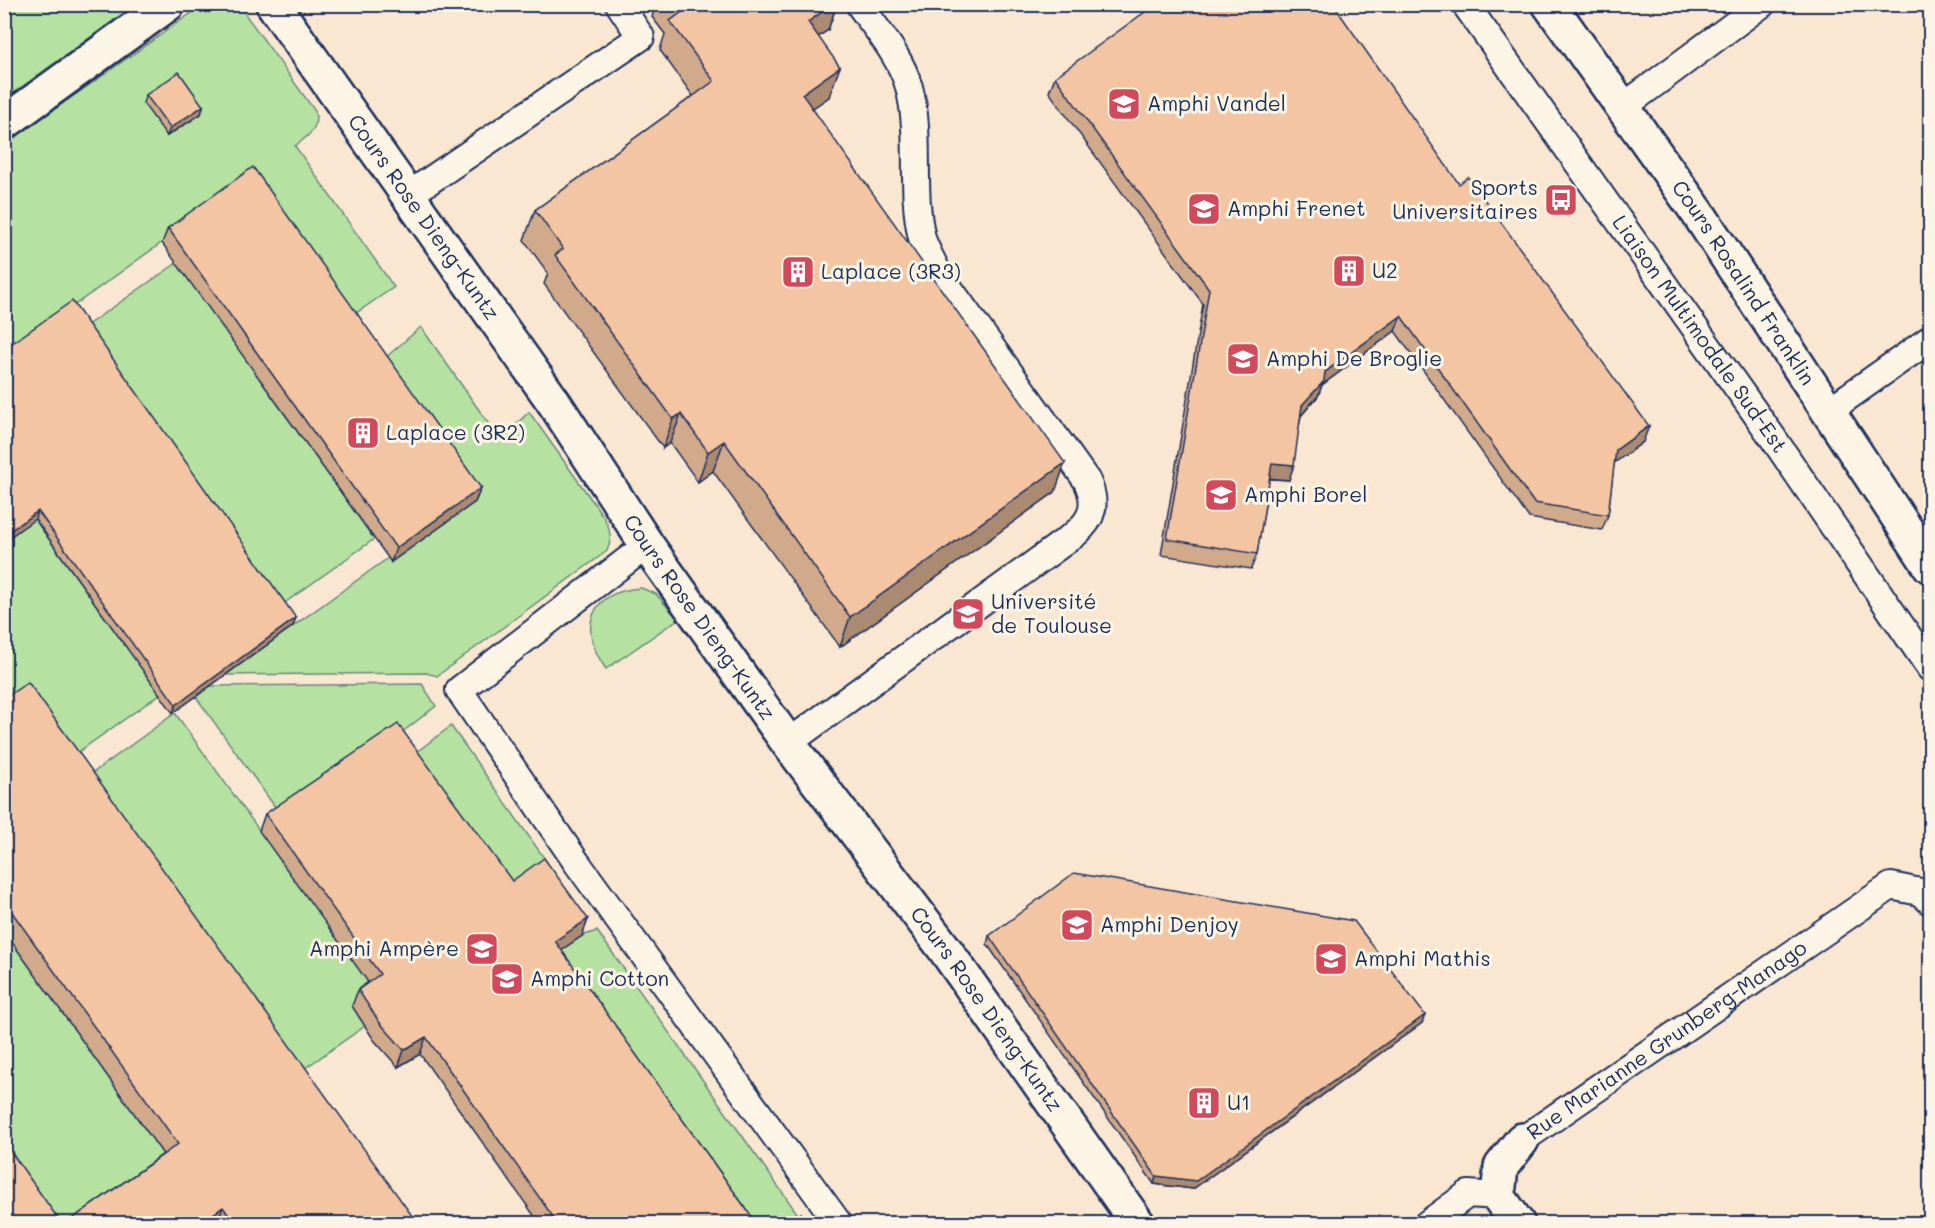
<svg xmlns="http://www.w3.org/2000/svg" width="1935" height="1228" font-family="Mali,sans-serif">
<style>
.built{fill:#f9e7d1}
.green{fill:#b5e2a0;stroke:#68887f;stroke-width:1.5}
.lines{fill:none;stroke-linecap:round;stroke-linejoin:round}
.lane-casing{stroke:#1b2f5e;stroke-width:30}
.street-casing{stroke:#1b2f5e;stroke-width:38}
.lane{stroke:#fcf5e5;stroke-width:26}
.street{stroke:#fcf5e5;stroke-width:33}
.wall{fill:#d1a98b;stroke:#1b2f5e;stroke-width:1.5}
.shaded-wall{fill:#aa8a71;stroke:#1b2f5e;stroke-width:1.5}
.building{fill:#f3c5a2;stroke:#1b2f5e;stroke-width:1.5}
.labels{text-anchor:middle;stroke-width:6;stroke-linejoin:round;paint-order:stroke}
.poi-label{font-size:21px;fill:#1b2f5e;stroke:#fcf5e5;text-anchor:start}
.street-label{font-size:21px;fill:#1b2f5e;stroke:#fcf5e5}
</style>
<rect width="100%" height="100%" fill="#fcf5e5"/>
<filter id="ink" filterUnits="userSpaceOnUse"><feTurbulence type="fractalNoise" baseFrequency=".0167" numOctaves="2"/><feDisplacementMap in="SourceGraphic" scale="12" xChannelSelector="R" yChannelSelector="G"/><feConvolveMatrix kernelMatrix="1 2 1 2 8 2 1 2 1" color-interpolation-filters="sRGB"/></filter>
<g filter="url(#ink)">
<rect class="built" x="5" y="5" width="1925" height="1218"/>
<g class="green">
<polygon points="5,4 135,4 135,5 5,99"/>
<path d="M203 5H227L243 11 315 111C319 130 308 136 295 146L394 287 346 320 248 181 6 354 4 145Z"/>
<polygon points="177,263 374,539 279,607 83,328"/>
<path d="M421 327 500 440 529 412 603 516C610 529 613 538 607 551L437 676 426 673 225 675 388 558 391 562 378 364Z"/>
<polygon points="4,477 160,694 64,762 5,714 5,541 18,531"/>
<path d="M641 588 656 594 678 619 606 669C578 629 588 592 641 588Z"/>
<polygon points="422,684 436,706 392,740 396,975 196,697 210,686"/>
<polygon points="175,713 374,990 352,1006 365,1026 291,1078 79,783"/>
<polygon points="451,726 547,862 506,897 406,760"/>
<polygon points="4,931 170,1164 87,1223 40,1223 5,1173"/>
<polygon points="597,931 797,1213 798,1221 796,1224 739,1223 549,958 582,936"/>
</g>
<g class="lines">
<defs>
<g id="lane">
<path id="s1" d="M1465 4 1771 435 1930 668"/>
<polyline points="1623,107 1762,4"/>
<polyline points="407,196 641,37 619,4"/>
<polyline points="1828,411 1930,339"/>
<polyline points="647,545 459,690 577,863 839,1224"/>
<path d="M788 743 1075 534C1094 518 1097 503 1087 481L937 271C932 260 925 249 922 238 910 188 922 136 909 87 901 57 876 29 859 4"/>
<path id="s2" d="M1522 1140 1891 886 1920 892 1930 901"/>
<polyline points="1427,1224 1468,1194 1498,1196"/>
</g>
<g id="street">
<path id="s3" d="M273 4 555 404 647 545 788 743 944 948 1138 1224"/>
<path id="s4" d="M1549 4 1698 213 1930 566"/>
<polyline points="4,123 168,4"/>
<polyline points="1518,1224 1498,1196 1501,1167 1522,1140"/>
</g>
</defs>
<use href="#lane" class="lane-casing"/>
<use href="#street" class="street-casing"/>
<use href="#lane" class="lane"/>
<use href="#street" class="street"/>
</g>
<g class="wall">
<polygon points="656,4 837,4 828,30 818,37 829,97 812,108 1055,492 840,647 713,471 698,482 670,443 663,448 544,284 548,273 524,240 535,210 693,96 660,50 665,34 652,17"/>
<polygon points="940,4 955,4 945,11"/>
<polygon points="1055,77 1459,184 1643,442 1614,463 1608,515 1602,530 1529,518 1395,331 1322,385 1318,396 1301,416 1289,480 1269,479 1257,554 1251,569 1161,555 1203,304 1049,92"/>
<polygon points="146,95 203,106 201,114 167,136 143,103"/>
<polygon points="168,228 481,488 475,502 391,562 162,243"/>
<polygon points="4,349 293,626 173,713 35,519"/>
<polygon points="4,699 418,1224 65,1224 163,1154 4,931"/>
<polygon points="265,814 512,881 588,919 582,936 561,950 757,1224 540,1224 420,1054 398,1067 374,1040 352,1006 358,990 368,982 259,831"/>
<polygon points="989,936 1422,1023 1193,1189 1154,1184 987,944"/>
</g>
<g class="shaded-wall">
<polygon points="833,4 837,4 828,30 797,51 808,22"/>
<polygon points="948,4 955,4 945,11"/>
<polygon points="840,67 829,97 791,123 802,94"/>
<polygon points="203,106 201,114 167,136 170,128"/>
<polygon points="1401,316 1395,331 1322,385 1318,396 1297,420 1302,405 1325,372"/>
<polygon points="681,414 670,443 663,448 673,419"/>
<polygon points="1649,426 1643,442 1610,466 1616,450"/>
<polygon points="724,441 713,471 698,482 708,452"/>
<polygon points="1065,463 1055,492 840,647 850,617"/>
<polygon points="1272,463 1294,465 1289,480 1266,478"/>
<polygon points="481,488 475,502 391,562 396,548"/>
<polygon points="38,511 35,519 4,541 4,535"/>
<polygon points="296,618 293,626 173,713 176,705"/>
<polygon points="588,919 582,936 549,958 555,941"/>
<polygon points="1425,1015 1422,1023 1193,1189 1154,1184 1156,1176"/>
<polygon points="426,1037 420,1054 398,1067 404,1050"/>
<polygon points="223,1207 217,1224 199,1224"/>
</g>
<g class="building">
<polygon points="676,4 833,4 808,22 840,67 802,94 1065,463 850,617 724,441 708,452 681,414 673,419 555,255 563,249 535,210 714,81 670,21 682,12"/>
<polygon points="1156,4 1333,4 1459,184 1468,177 1649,426 1616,450 1608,515 1534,503 1401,316 1325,372 1324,381 1302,405 1294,465 1272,463 1257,554 1167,539 1209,289 1055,77"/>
<polygon points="179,72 203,106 170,128 146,95"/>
<polygon points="253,167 481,488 396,548 168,228"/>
<polygon points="72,301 296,618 176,705 38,511 4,535 4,349"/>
<polygon points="28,682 418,1224 235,1224 223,1207 199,1224 65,1224 178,1144 4,901 4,699"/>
<polygon points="398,724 512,881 544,858 588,919 555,941 757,1224 558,1224 426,1037 404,1050 380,1023 358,990 380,974 265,814"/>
<polygon points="1074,873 1354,921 1425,1015 1196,1181 1156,1176 989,936"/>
<polygon points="4,1142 62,1224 4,1224"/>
<polygon points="801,1213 808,1224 787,1224"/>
</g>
</g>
<defs>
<symbol id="university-square" viewBox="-11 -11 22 22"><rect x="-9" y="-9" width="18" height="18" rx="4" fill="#d1495b" stroke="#fcf5e5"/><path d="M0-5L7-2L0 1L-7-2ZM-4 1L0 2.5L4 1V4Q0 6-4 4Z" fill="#fff"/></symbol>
<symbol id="bus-square" viewBox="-11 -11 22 22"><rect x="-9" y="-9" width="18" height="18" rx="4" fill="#d1495b" stroke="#fcf5e5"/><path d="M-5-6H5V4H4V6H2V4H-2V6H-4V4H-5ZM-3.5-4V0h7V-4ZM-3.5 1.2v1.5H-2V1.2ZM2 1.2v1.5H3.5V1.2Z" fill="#fff"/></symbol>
<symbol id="building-square" viewBox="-11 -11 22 22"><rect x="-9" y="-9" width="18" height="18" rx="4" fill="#d1495b" stroke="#fcf5e5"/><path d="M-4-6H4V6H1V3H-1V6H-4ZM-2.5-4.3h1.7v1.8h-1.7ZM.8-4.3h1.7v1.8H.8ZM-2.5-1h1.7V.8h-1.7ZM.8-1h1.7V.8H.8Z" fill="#fff"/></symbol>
</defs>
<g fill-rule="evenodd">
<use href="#university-square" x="1105" y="85" width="38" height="38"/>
<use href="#bus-square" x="1542" y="181" width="38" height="38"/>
<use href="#university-square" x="1185" y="190" width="38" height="38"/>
<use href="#building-square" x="1330" y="252" width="38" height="38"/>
<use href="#building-square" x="779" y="253" width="38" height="38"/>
<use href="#university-square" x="1224" y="340" width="38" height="38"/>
<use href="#building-square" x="344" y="414" width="38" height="38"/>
<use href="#university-square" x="1202" y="476" width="38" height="38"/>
<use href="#university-square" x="949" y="595" width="38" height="38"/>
<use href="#university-square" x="1058" y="906" width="38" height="38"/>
<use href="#university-square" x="463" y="930" width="38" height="38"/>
<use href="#university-square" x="1312" y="940" width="38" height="38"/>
<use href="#university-square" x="488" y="960" width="38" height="38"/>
<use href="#building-square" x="1185" y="1084" width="38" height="38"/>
</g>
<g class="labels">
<g class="poi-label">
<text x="1147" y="111">Amphi Vandel</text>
<text x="1538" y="195" text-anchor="end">Sports<tspan x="1538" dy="24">Universitaires</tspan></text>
<text x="1227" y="216">Amphi Frenet</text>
<text x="1372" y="278">U2</text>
<text x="821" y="279">Laplace (3R3)</text>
<text x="1266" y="366">Amphi De Broglie</text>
<text x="386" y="440">Laplace (3R2)</text>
<text x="1244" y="502">Amphi Borel</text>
<text x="991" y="609">Université<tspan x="991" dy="24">de Toulouse</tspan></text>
<text x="1100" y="932">Amphi Denjoy</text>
<text x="459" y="956" text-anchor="end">Amphi Ampère</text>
<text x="1354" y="966">Amphi Mathis</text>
<text x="530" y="986">Amphi Cotton</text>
<text x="1227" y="1110">U1</text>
</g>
<g class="street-label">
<text dy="7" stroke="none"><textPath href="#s3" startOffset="261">Cours Rose Dieng-Kuntz</textPath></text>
<text dy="7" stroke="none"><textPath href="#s4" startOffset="340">Cours Rosalind Franklin</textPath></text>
<text dy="7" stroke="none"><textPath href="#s1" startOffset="405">Liaison Multimodale Sud-Est</textPath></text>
<text dy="7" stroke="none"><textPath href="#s3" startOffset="747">Cours Rose Dieng-Kuntz</textPath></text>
<text dy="7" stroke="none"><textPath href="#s3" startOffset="1233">Cours Rose Dieng-Kuntz</textPath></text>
<text dy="7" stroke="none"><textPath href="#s2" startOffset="176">Rue Marianne Grunberg-Manago</textPath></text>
</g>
</g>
<rect width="1935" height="1228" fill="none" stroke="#fcf5e5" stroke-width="24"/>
<rect x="12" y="12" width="1911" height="1204" fill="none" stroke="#1b2f5e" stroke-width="2" filter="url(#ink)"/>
</svg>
